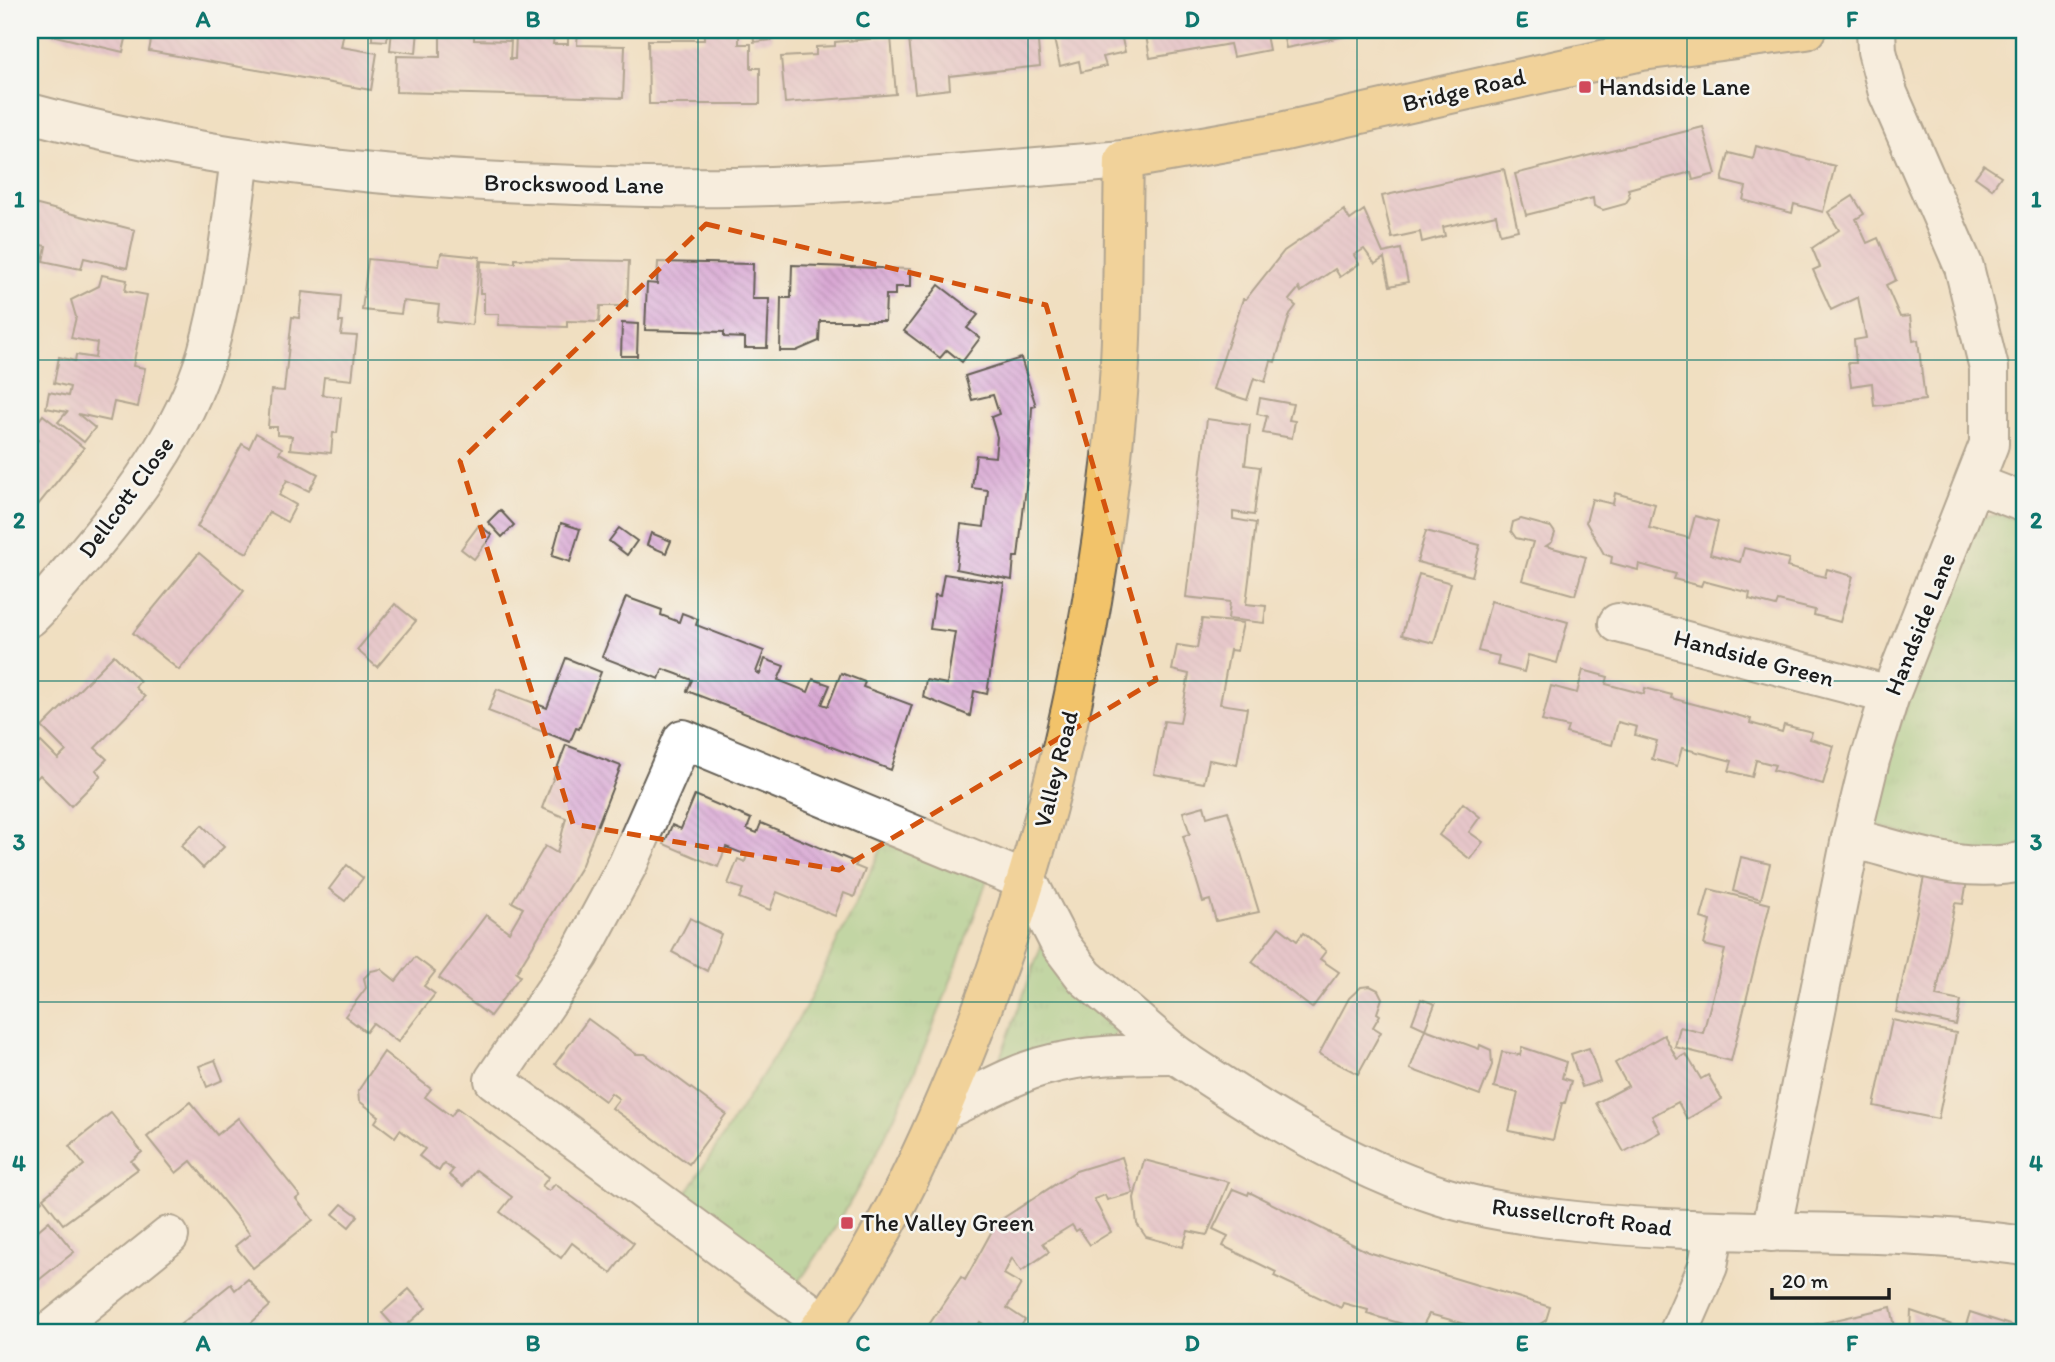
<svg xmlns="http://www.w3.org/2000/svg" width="2055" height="1362" font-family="Itim,sans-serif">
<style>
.grass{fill:url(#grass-tufts);stroke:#54734e;stroke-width:2}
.building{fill:url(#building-back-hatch)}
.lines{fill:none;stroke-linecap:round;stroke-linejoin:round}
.minor-casing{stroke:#666056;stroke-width:42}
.major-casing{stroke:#666056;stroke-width:42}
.minor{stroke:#fff;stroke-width:38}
.major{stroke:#f2c36a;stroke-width:38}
.marked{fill:none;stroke:#d4530e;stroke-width:5;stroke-dasharray:14 9;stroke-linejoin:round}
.grid{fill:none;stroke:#0f766e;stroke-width:2;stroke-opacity:0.55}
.poi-dot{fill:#d1495b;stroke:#f6f6f2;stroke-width:2.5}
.labels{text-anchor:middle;stroke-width:5;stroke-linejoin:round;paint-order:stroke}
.poi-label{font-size:24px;fill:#1c1c1c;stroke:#f6f6f2;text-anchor:start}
.street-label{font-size:24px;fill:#1c1c1c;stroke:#f6f6f2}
.neatline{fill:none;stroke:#0f766e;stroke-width:2.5}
.grid-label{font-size:23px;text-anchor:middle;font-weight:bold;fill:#0f766e}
</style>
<defs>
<pattern id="grass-tufts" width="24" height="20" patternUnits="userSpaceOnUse" patternTransform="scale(1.75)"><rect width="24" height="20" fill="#8bca81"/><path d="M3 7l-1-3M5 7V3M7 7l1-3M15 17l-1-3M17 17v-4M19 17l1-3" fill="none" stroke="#77ad6f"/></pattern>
<pattern id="building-back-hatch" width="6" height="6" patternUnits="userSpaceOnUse" patternTransform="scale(1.75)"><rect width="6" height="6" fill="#d9a8d4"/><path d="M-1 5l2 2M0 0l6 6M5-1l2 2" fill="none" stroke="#ba90b5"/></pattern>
</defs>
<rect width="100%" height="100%" fill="#f6f6f2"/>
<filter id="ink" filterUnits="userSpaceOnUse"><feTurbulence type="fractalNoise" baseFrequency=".0143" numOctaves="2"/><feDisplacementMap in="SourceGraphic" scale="14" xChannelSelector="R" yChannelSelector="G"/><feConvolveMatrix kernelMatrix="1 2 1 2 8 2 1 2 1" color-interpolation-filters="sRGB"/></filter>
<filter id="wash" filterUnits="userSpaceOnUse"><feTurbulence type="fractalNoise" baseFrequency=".00686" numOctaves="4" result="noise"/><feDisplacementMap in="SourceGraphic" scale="28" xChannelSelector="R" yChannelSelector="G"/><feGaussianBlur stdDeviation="1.57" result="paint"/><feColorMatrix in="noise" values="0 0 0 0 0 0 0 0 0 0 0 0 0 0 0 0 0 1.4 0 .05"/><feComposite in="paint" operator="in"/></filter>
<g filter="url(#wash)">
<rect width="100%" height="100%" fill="#f0dfc1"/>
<g class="grass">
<polygon points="2002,514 2025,524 2025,843 1990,860 1877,826 1875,792 1972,527 1984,517"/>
<path d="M884 843 988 877C938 1020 886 1163 796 1286L683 1198 805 1009Z"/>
<polygon points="1042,944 1118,1029 1111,1040 996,1069"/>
</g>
<g id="blocks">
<g class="building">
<polygon points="30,30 128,30 123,52"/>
<polygon points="153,30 258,30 274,35 275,30 344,32 341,47 377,53 371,90 149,51"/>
<polygon points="372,30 388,30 387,41 372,40"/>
<polygon points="392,30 418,30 416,53 390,50"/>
<polygon points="440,30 474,30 474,40 511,41 510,59 515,59 516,34 554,34 553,44 568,44 568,30 578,30 577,45 625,46 623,98 396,92 397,56 440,57"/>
<polygon points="704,30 739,30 739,44 751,44 751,68 760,68 760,104 649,104 648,40 704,40"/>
<polygon points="753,30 771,30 772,40 754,42"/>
<polygon points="908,30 968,30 969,36 1037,30 1040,66 949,76 950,89 915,93"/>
<polygon points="1052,30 1120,30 1125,52 1103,57 1106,66 1081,72 1079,61 1060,66"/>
<polygon points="1145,30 1265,30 1269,50 1233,57 1230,44 1150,58"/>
<polygon points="1282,30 1371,30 1371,31 1286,48"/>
<polygon points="891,37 896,94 785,103 781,57 816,55 816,47 835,46 835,42"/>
<polygon points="1703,127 1716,174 1693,180 1691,172 1628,189 1630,197 1625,204 1603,210 1594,206 1593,198 1526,215 1515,174"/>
<polygon points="1756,146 1835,166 1823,212 1794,204 1792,213 1743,200 1746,187 1722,181 1729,153 1753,159"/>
<polygon points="1984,165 2001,176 1992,189 1975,177"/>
<polygon points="1504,169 1518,230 1500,234 1496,215 1443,227 1445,236 1422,242 1420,232 1392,238 1382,196"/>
<polygon points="1853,196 1864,214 1856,219 1867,243 1878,238 1896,280 1886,285 1900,317 1910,316 1913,341 1918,340 1925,400 1874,406 1872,383 1851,386 1848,363 1856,363 1854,340 1866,338 1858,297 1831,310 1813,270 1820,267 1812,248 1839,230 1828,212"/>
<polygon points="30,203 135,230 127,268 84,258 81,269 43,261 46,246 30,243"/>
<polygon points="1344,210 1350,220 1364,210 1383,253 1401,249 1408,282 1390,286 1384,258 1375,264 1364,249 1354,255 1359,264 1340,277 1335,269 1301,292 1299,288 1289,300 1296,306 1290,314 1275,362 1271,361 1265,382 1254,378 1247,400 1213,389 1243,299 1246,299 1284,251"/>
<polygon points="441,253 480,257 472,325 437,321 439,305 403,301 401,314 362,310 368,259 439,266"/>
<polygon points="515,259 629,261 627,306 600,306 599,322 567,321 567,327 498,325 499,314 484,314 484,293 480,293 481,261 515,263"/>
<polygon points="658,262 753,264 752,299 769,299 767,348 745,348 745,338 724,337 724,332 645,330 647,283 657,284"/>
<polygon points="792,265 910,269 910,287 895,287 895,295 886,295 885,321 820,321 819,341 796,351 780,351 781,298 791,298"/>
<polygon points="102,275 127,280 125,291 147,295 133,366 145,368 138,407 114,402 110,421 78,414 95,428 84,442 58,422 67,412 46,408 49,392 68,396 70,387 54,383 59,357 75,361 76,355 95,358 97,343 71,338 76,317 71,300 99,286"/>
<polygon points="939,285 978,315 967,328 980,338 962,362 947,350 940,358 904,331"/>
<polygon points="302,292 341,296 339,322 343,322 341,335 357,336 352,380 324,377 322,395 341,397 337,433 333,433 331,453 290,449 292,436 277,435 277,427 268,427 271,390 284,391 292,317 299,318"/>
<polygon points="622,323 638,324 637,356 621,356"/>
<polygon points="1021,358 1036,406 1032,407 1029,461 1018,557 1014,557 1012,580 956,569 961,524 984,527 988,490 972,488 976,455 995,457 997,437 991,417 999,414 993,395 972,400 965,376"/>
<polygon points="1260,398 1293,404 1289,420 1295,421 1292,438 1263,433 1267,416 1257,414"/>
<polygon points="43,415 84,448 30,515 30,451 38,440 30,431"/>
<polygon points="1207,419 1250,425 1245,465 1260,467 1254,515 1233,512 1233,519 1256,523 1246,604 1266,606 1264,623 1228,619 1230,602 1186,597"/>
<polygon points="256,433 282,448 279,453 318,474 309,491 287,480 279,495 296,505 287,522 269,512 247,553 197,527 242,444 249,448"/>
<polygon points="1615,493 1655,504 1649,528 1689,538 1695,516 1718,522 1710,554 1740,562 1744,548 1789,559 1787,567 1825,577 1827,569 1853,576 1840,622 1814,615 1815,610 1778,601 1776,606 1749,599 1750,593 1726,587 1703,581 1701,586 1674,579 1676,574 1639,564 1638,570 1611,563 1612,557 1604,554 1586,522 1592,499 1613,504"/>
<polygon points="500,510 514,525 502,537 488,522"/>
<polygon points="1521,519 1551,527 1555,533 1552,542 1546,546 1586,557 1575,595 1522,580 1533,542 1516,538 1511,531 1513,522"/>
<polygon points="561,523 580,529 570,562 552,556"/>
<polygon points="479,525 492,535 474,559 461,549"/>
<polygon points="619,528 637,541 627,555 609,541"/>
<polygon points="1426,531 1480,545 1472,576 1417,562"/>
<polygon points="651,533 671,541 666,553 647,545"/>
<polygon points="199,553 244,591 179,670 133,633"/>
<polygon points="944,574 1004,583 987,694 974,691 970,716 923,697 926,680 947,684 955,632 930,629 935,595 940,596"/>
<polygon points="1419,574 1451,583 1434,643 1402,635"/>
<polygon points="626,597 662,610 661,615 679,622 682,613 698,619 696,625 764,651 756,672 760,674 765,659 784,666 778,680 808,692 813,679 830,685 822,704 828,706 841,673 865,682 863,687 912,705 891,770 687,691 692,680 677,674 663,669 659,679 602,657"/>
<polygon points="1491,601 1568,622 1557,663 1528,655 1524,672 1497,665 1499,656 1478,651"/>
<polygon points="395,604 416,621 377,667 357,650"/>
<polygon points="1202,619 1243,623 1237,651 1230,650 1220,704 1247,708 1237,765 1209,760 1204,783 1154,774 1164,721 1180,723 1189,674 1172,670 1177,645 1197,648"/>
<polygon points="114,655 140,681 135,687 145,697 95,748 107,759 96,770 101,776 71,806 40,775 30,785 30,747 33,750 41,742 58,759 66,751 42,727"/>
<polygon points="566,658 601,672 579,729 576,728 570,742 488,711 497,689 547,708"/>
<polygon points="1583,670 1608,677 1606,684 1644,694 1645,688 1672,695 1671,698 1751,719 1750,723 1782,732 1784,725 1812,732 1810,739 1834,746 1823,784 1773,770 1775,765 1756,760 1752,777 1729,771 1732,761 1682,748 1677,766 1652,759 1657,741 1635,735 1637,727 1618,722 1612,745 1566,733 1568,727 1542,721 1551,686 1577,693"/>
<polygon points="566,745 621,766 581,867 516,973 520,976 490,1016 439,978 486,915 509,932 523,908 512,902 545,846 557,853 566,818 542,808"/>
<polygon points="695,795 751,819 747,829 757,833 761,823 857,863 855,866 865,870 854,897 844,893 835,916 777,892 770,910 739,898 743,889 728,884 738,859 745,862 747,855 726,847 718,867 664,844 672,825 681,829"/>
<polygon points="1463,803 1480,817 1469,832 1483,842 1470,859 1439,835"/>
<polygon points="1204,806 1207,817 1228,811 1259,912 1216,921 1210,900 1203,902 1183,836 1190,834 1183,812"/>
<polygon points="202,825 224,847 203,868 181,846"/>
<polygon points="1741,857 1770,864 1761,899 1733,891"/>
<polygon points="347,865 363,878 345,901 329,889"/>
<polygon points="1925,872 1967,881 1963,904 1955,903 1936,996 1961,1001 1956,1025 1896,1012"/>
<polygon points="1709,889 1770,904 1731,1061 1675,1047 1680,1027 1703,1033 1725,950 1704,945 1710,921 1701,918"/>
<polygon points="690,918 721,934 707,971 672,952"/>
<polygon points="1279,927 1297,941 1303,933 1326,951 1320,959 1339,972 1312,1008 1252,962"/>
<polygon points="415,957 435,972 424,986 435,994 398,1042 373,1023 366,1032 345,1016 366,988 364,978 371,971 381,969 396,981"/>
<polygon points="1370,986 1378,990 1382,998 1377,1013 1380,1015 1373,1027 1381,1032 1358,1074 1319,1054 1349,998 1361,987"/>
<polygon points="1421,999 1435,1004 1425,1029 1412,1023"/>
<polygon points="588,1019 636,1054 645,1054 726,1114 689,1164 612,1108 619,1099 611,1093 605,1101 555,1064"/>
<polygon points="1892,1020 1956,1033 1938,1119 1874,1106"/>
<polygon points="1425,1029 1479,1049 1480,1045 1491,1050 1492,1065 1480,1095 1410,1069"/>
<polygon points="1664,1035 1677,1059 1686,1054 1701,1079 1708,1075 1722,1099 1687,1119 1678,1102 1652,1116 1660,1132 1624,1152 1596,1103 1628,1086 1615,1063"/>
<polygon points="1522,1047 1566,1062 1562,1078 1571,1081 1565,1103 1562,1103 1553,1140 1509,1131 1518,1093 1494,1087 1502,1052 1520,1055"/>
<polygon points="1589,1048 1600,1081 1582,1087 1571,1054"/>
<polygon points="384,1052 431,1089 425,1097 451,1116 457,1108 549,1177 542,1186 549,1191 555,1184 634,1243 611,1273 572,1243 561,1258 500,1212 512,1197 476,1170 463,1186 449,1175 453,1170 444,1163 439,1171 419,1156 425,1149 400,1130 395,1137 375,1122 379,1116 359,1101 358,1091"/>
<polygon points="215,1060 223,1080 207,1087 199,1066"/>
<polygon points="190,1102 217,1135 238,1118 300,1196 296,1199 313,1220 253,1268 235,1246 250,1234 191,1161 176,1173 147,1137"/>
<polygon points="111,1113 142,1152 131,1161 138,1169 63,1224 43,1198 84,1165 69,1146"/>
<polygon points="1122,1157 1133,1193 1107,1200 1105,1195 1094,1199 1111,1232 1090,1245 1079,1229 1076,1231 1072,1225 1043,1243 1049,1252 1021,1271 1012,1258 1004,1274 1021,1284 1007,1308 1025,1320 1017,1332 995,1332 980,1322 974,1332 924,1332 961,1277 965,1280 993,1229 991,1226 1076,1171"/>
<polygon points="1144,1160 1229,1182 1207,1235 1188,1231 1183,1247 1146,1237 1137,1224 1134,1198"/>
<polygon points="30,1187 42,1201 30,1212"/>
<polygon points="1233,1189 1248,1195 1249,1192 1368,1252 1550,1307 1546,1320 1528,1332 1495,1332 1429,1314 1421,1329 1367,1314 1368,1310 1343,1303 1341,1308 1274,1276 1276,1272 1223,1246 1228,1236 1213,1229"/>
<polygon points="342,1204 358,1216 349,1227 333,1214"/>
<polygon points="49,1221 74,1252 30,1287 30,1229 33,1226 37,1231"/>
<polygon points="248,1279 270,1306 241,1332 171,1332 231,1284 235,1290"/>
<polygon points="409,1289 426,1308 399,1332 382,1313"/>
<polygon points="1891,1307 1896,1332 1788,1332 1788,1331"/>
<polygon points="1911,1311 1958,1327 1957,1332 1910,1332"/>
<polygon points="1970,1312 2025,1330 2025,1332 1964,1332"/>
<polygon points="1553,1323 1575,1332 1537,1332"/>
</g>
</g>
</g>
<g filter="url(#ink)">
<use href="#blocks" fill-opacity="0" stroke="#666056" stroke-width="2"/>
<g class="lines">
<defs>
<g id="minor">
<path d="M30 113C200 159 374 178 550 184 623 187 697 189 771 186 889 181 1007 169 1124 160"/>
<polyline points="1976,484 2025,503"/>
<path d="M30 617C47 601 61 582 76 565 130 502 183 434 207 353 225 290 231 224 240 159"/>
<polyline points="1618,623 1890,695"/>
<path d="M1851 838C1911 853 1964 876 2025 861"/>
<path d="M1175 1054C1258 1110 1345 1165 1441 1196 1484 1210 1531 1216 1576 1221 1726 1238 1876 1225 2025 1246"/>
<polyline points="1771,1232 1851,838 1870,760 1890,695 1989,444 1989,368 1964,267 1888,93 1877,51 1876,30"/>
<path d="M824 1323 494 1080 579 955 628 864 683 739 1028 882 1060 944 1085 977 1175 1054C1129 1054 1085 1054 1040 1067 1006 1077 973 1098 940 1112"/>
<polyline points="50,1332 169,1236"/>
<polyline points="1679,1332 1708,1266 1714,1232"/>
</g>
<path id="major" d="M817 1332C879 1250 923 1155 962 1060 1047 852 1097 631 1117 407 1124 325 1122 242 1124 160L1276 133 1642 51 1806 30"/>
</defs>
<use href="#minor" class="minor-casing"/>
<use href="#major" class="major-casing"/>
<use href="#minor" class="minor"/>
<use href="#major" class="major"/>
</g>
</g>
<path d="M0 0H2055V1362H0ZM706 224 1046 305 1156 680 839 870 573 824 460 461Z" fill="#f0dfc1" fill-opacity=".55" fill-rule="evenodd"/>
<path class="marked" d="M706 224 1046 305 1156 680 839 870 573 824 460 461Z"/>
<path class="grid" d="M368 30V1332M698 30V1332M1028 30V1332M1357 30V1332M1687 30V1332M30 360H2025M30 681H2025M30 1002H2025"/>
<g class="poi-dot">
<rect x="1578" y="80" width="14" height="14" rx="3.5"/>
<rect x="840" y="1216" width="14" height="14" rx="3.5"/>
</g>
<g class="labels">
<g class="poi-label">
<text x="1599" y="95">Handside Lane</text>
<text x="861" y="1231">The Valley Green</text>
</g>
<g class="street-label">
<text transform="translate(1464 90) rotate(-13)" y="8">Bridge Road</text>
<text transform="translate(574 184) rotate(1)" y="8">Brockswood Lane</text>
<text transform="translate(126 497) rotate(-54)" y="8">Dellcott Close</text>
<text transform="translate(1920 624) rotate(-68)" y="8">Handside Lane</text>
<text transform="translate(1754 658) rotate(15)" y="8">Handside Green</text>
<text transform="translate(1056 769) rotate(-76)" y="8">Valley Road</text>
<text transform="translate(1582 1217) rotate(7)" y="8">Russellcroft Road</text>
</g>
</g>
<rect width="2055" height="1362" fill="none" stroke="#f6f6f2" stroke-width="77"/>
<path d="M1772 1288v10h117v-10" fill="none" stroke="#1c1c1c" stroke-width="3.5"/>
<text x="1782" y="1288" font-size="21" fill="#1c1c1c" stroke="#f6f6f2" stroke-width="5" paint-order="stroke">20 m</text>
<rect x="38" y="38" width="1978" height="1286" class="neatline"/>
<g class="grid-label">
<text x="203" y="27">A</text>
<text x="533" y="27">B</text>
<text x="863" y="27">C</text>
<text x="1192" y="27">D</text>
<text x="1522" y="27">E</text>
<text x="1852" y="27">F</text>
<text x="19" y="207">1</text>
<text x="2036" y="207">1</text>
<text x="19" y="528">2</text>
<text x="2036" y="528">2</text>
<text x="19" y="850">3</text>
<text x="2036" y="850">3</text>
<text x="19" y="1171">4</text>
<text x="2036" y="1171">4</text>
<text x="203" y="1351">A</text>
<text x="533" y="1351">B</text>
<text x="863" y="1351">C</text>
<text x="1192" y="1351">D</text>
<text x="1522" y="1351">E</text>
<text x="1852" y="1351">F</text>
</g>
</svg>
